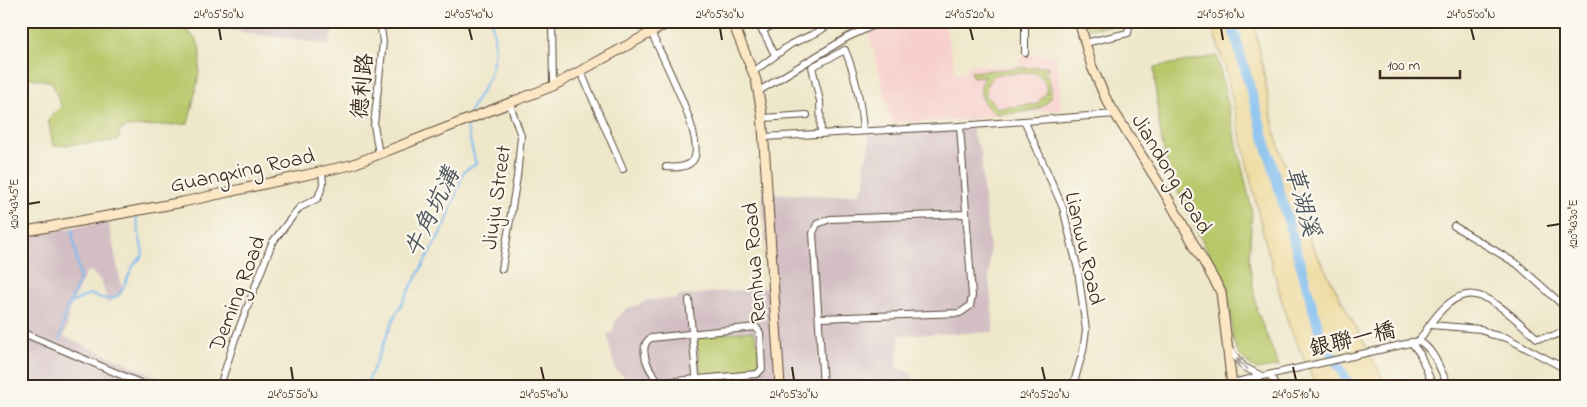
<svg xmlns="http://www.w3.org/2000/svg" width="1587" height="407" font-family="'Indie Flower','LXGW WenKai TC',sans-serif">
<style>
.built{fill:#f7d0cd}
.industrial{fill:#d2bec3}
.green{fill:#b8c86a;stroke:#7a7944;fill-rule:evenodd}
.sand{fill:#eeda9e;stroke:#94825e}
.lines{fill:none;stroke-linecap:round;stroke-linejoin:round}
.stream{stroke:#7cbbf0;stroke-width:2}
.river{stroke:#7cbbf0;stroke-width:10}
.street-casing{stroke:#564638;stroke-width:8}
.secondary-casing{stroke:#564638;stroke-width:11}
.street{stroke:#fff;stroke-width:6}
.secondary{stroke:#fce6c4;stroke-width:9}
.oneway{stroke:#a79f9a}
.ticks{fill:none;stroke:#3b2a1e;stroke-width:2}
.labels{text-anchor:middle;stroke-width:4.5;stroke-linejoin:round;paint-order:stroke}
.street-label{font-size:22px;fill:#3b2a1e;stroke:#fbf7ec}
.water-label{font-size:24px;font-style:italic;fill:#4e565d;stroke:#fbf7ec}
.neatline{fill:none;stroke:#3b2a1e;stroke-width:2}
.ticks-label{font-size:12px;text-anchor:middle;fill:#3b2a1e}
</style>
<rect width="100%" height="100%" fill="#fbf7ec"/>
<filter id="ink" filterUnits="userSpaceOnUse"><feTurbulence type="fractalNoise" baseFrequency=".02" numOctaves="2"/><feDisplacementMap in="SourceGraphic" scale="10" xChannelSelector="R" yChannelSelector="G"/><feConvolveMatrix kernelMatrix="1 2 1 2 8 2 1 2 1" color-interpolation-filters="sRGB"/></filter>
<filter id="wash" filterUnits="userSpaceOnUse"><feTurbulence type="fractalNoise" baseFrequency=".0096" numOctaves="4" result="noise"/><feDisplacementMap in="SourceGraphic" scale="20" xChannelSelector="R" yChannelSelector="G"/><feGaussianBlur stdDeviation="1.12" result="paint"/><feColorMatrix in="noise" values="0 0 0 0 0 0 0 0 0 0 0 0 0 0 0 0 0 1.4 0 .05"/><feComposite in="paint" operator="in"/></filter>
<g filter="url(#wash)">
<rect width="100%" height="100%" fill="#eee7ca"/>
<polygon class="built" points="892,21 944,21 956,74 967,71 966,66 970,65 1000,67 1019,65 1019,58 1024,58 1025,54 1054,56 1057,58 1061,110 983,116 976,119 892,123 869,34"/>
<g class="industrial">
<polygon points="191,21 335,21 329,45 194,25"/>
<polygon points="973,128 973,137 981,151 983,190 990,249 989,278 994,332 900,335 896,368 912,374 913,386 628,386 625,377 615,370 607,334 612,333 616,319 627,308 636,306 647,300 678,299 678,296 770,287 762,193 839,196 860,193 861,186 865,185 864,161 869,152 869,134"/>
<polygon points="108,221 123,293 108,303 105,301 107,298 101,281 91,271 86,272 69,311 67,329 63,336 179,386 21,386 21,238"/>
</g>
<g class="green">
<path d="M21 21H183C184 32 194 34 198 43 205 60 192 106 188 124L126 127 120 131 118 141 53 146 48 119 61 106 52 82 25 77 21 73Z"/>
<polygon points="1085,21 1126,21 1126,24 1087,29"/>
<path d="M1217 56 1252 211 1249 260 1257 311 1279 366 1257 370C1221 345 1238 331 1227 297 1213 254 1187 217 1171 175 1158 140 1157 103 1154 67Z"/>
<path d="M1048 66 1049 71H1043C1048 76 1051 82 1051 89 1053 115 1014 112 997 114 982 106 976 91 985 76L972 77 971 72ZM1031 72C1042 74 1046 82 1047 92L1037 104 998 108 986 96 987 84 995 75Z"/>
<path d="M752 331C759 338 762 361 757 370L701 376 697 340 699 336Z"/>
<polygon points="1266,379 1271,386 1241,386 1242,385"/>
</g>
<polygon class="sand" points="1210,21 1254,21 1275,134 1310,241 1387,386 1316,386 1289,326 1262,229 1225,67"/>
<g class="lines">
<g class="stream">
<path d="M469 115C472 104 479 97 484 87 495 67 498 43 491 21"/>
<path d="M70 304 89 294C123 307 119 292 133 267 135 262 140 259 143 255L136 216"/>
<polyline points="60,340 66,310 80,280 72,229"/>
<polyline points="366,386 394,318 446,223 464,171 476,164 467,128 468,122"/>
</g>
<polyline class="river" points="1231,21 1320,333 1350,386"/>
</g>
</g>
<g filter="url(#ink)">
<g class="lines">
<defs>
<g id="street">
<polyline points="552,21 553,86"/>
<polyline points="758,21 775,55"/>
<polyline points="737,31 755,21"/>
<polyline points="762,31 776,23"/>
<path d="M651 32C661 55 705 137 694 159 689 168 674 168 666 167"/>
<polyline points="1085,43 1128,33 1130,21"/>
<polyline points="1025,53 1025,21"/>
<polyline points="581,72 623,169"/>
<polyline points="753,72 791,44 818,32 834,21"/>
<polyline points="759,91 848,37 883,21"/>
<polyline points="763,118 807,115"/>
<polyline points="1025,122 1063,208 1078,270 1086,330 1083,351 1073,386"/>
<path d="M821 134 820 101 812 67 845 50C856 76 861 103 863 131"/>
<polyline points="764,137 960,126 1115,114"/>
<polyline points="379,154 374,125 383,42 380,21"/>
<polyline points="1454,226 1517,264 1566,308"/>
<polyline points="502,269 517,177 521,136 509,102"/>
<polyline points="689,300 697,386"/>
<polyline points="819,318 960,313 970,306 972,296 960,126"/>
<polyline points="1430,325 1481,329 1490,334 1507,338 1566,369"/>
<path d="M756 327 760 333 762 369 757 374 662 382C650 377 636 346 651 338Z"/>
<polyline points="21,332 147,386"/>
<path d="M1419 341C1463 269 1484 291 1537 338L1553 336 1566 330"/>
<polyline points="1411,342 1420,354 1433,386"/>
<polyline points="1228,348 1244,367 1262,376"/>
<polyline points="1270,375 1276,386"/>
<path d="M1232 383 1419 341C1436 351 1439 370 1449 386"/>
<polyline points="220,386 235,339 272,243 299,208 318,198 323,184 322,171"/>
<polyline points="823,386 813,233 817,224 830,219 966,214"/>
</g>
<g id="secondary">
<polyline points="732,21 756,80 762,113 780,386"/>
<polyline points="1079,21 1092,67 1106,99 1163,190 1221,292 1232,386"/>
<polyline points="21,232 183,202 351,165 553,86 672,21"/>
</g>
</defs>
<use href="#street" class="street-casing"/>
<use href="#secondary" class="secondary-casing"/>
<use href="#street" class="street"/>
<use href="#secondary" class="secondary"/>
</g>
<defs><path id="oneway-shaft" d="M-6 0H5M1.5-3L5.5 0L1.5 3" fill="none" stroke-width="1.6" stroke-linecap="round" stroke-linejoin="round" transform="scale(1.25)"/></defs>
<use class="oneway" href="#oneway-shaft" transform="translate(1242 364) rotate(-137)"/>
</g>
<path class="ticks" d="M219 28 221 40M469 28 472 40M720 28 722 40M970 28 973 40M1221 28 1223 40M1471 28 1474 40M28 204 40 202M1547 226 1560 224M291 367 293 380M541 367 544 380M792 367 794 380M1042 367 1045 380M1293 367 1296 380"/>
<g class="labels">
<g class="street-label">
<text transform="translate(361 86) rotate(-85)" y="8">德利路</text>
<text transform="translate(242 169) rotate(-12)" y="8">Guangxing Road</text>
<text transform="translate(1173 173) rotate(59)" y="8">Jiandong Road</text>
<text transform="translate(495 197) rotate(-82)" y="8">Jiuju Street</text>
<text transform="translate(1086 248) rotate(77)" y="8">Lianwu Road</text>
<text transform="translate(753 263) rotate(-94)" y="8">Renhua Road</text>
<text transform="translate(236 293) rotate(-69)" y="8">Deming Road</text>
<text transform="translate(1352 338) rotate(-13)" y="8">銀聯一橋</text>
</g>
<g class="water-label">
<text transform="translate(1303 201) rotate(74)" y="8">草湖溪</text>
<text transform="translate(431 212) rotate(-64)" y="8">牛角坑溝</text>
</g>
</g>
<rect width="1587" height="407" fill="none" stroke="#fbf7ec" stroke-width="55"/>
<path d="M1380 70v8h80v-8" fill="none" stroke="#3b2a1e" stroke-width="2.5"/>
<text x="1387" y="70" font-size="15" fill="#3b2a1e" stroke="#fbf7ec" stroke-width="4" paint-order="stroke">100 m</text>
<rect x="28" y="28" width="1532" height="352" class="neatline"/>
<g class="ticks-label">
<text x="219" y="18">24°05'50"N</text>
<text x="469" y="18">24°05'40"N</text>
<text x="720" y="18">24°05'30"N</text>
<text x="970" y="18">24°05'20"N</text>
<text x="1221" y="18">24°05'10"N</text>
<text x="1471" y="18">24°05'00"N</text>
<text transform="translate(14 204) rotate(-90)" y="4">120°43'45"E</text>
<text transform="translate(1573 224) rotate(-90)" y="4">120°43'30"E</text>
<text x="293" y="398">24°05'50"N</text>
<text x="544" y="398">24°05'40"N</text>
<text x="794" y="398">24°05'30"N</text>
<text x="1045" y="398">24°05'20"N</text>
<text x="1296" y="398">24°05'10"N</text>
</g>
</svg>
